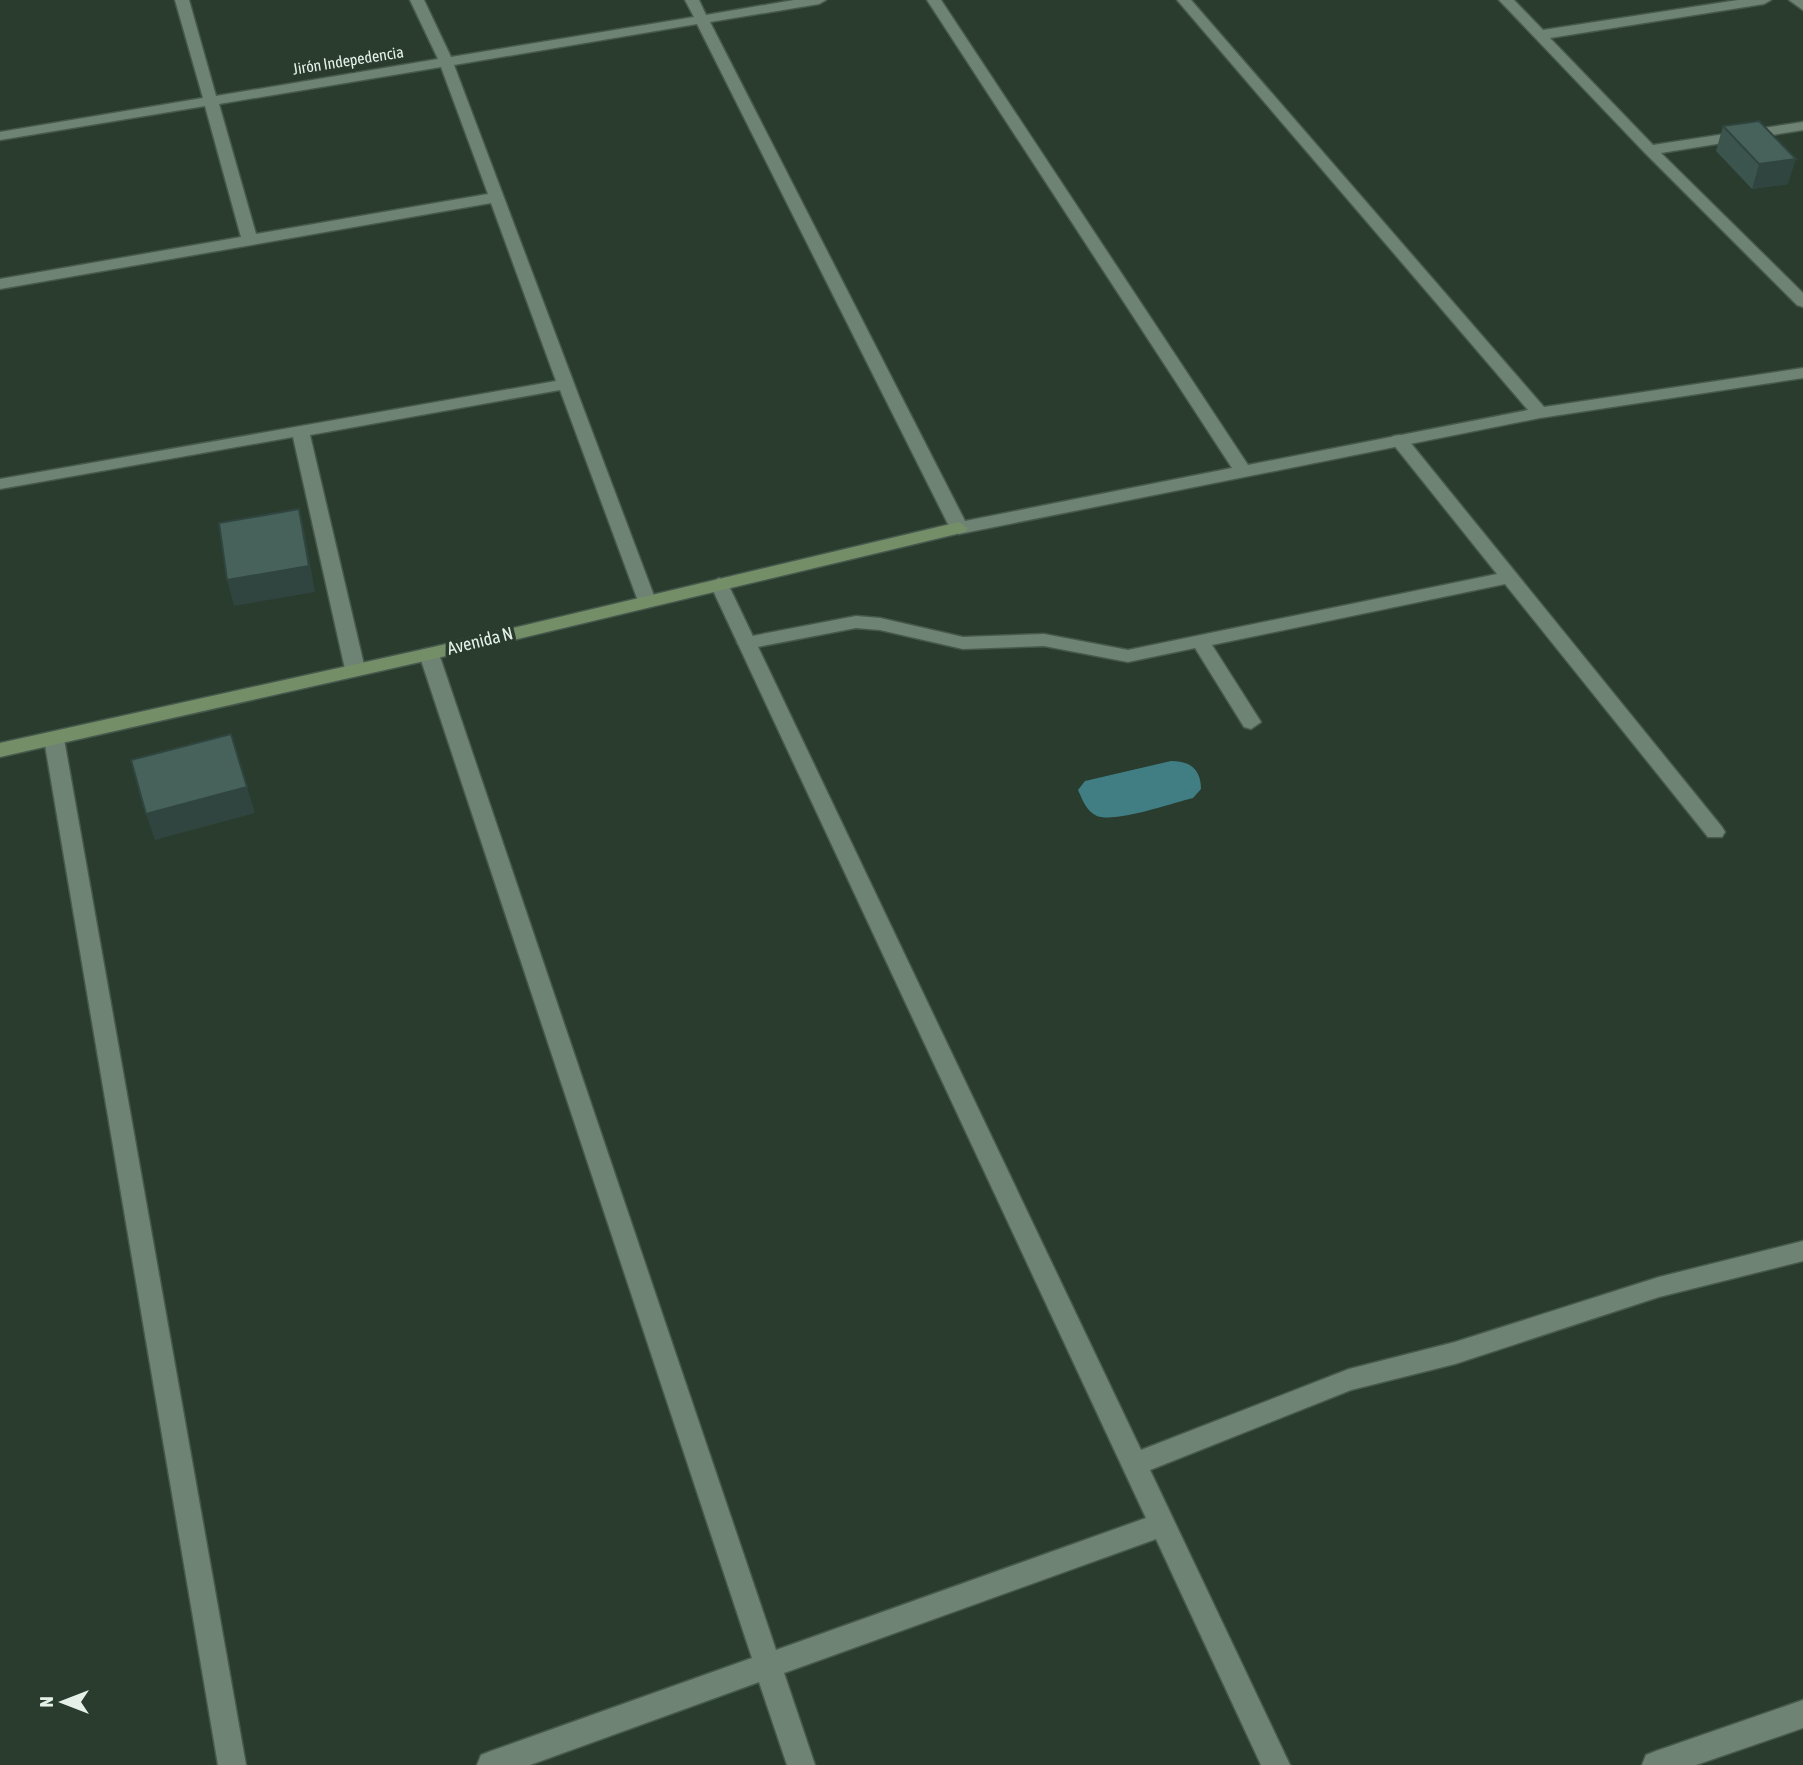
<svg xmlns="http://www.w3.org/2000/svg" width="1803" height="1765" font-family="'Asap Condensed',sans-serif">
<style>
.water{fill:#417e84}
.lines{fill:none;stroke-linecap:round;stroke-linejoin:round}
.lane-casing{stroke:#47594d;stroke-width:3}
.street-casing{stroke:#47594d;stroke-width:3}
.secondary-casing{stroke:#47594d;stroke-width:3}
.lane{fill:#6e8374;fill-rule:evenodd}
.street{fill:#6e8374;fill-rule:evenodd}
.secondary{fill:#748e68;fill-rule:evenodd}
.wall{fill:#3c544e}
.shaded-wall{fill:#314540}
.building{fill:#46625b;stroke:#314540;stroke-width:2}
.labels{text-anchor:middle;stroke-width:7;stroke-linejoin:round;paint-order:stroke}
.far-street-label{font-size:16px;fill:#e5f1e8;stroke:#293c2e}
.street-label{font-size:18px;fill:#e5f1e8;stroke:#293c2e}
</style>
<rect width="100%" height="100%" fill="#293c2e"/>
<path class="water" d="M1171 761C1190 761 1201 769 1201 789L1193 798C1172 803 1116 823 1097 816 1087 812 1082 799 1078 790L1085 781Z"/>
<g class="lines">
<defs>
<polygon id="lane" points="1399,435 1405,436 1722,827 1725,832 1722,837 1708,837 1505,584 1212,645 1261,722 1251,729 1244,727 1195,648 1128,662 1044,646 963,649 880,630 856,628 747,649 737,643 747,637 856,616 880,618 963,637 1044,634 1128,650 1497,574 1393,444 1390,440 1393,436"/>
<g id="street">
<path d="M175 0H189L216 96 438 59 410 0H424L451 57 694 17 685 0H699L706 15 794 0H826L819 4 710 22 965 521 1232 468 927 0H941L1248 465 1528 410 1177 0H1191L1544 407 1803 368V378L1540 418 959 534 950 528 697 24 454 65 656 601 647 607 638 601 560 390 310 435 365 669 355 675 345 669 293 437 0 489V479L556 381 491 203 0 289V279L241 237 205 106 0 140V132L203 98ZM441 67 488 194 256 234 219 104Z"/>
<polygon points="1499,0 1514,0 1543,30 1738,0 1771,0 1764,4 1550,38 1653,145 1803,122 1803,130 1661,153 1803,293 1803,307 1797,305 1645,153"/>
<polygon points="1789,0 1803,0 1803,10"/>
<polygon points="719,578 728,584 1141,1450 1349,1369 1455,1342 1659,1277 1803,1241 1803,1261 1659,1297 1455,1364 1351,1390 1150,1470 1290,1765 1261,1765 1156,1539 784,1673 815,1765 787,1765 759,1682 530,1765 477,1765 481,1755 491,1751 752,1658 419,654 422,650 429,648 439,654 776,1650 1146,1518 710,584"/>
<polygon points="54,732 64,739 246,1765 218,1765 44,739"/>
<polygon points="1803,1700 1803,1728 1696,1765 1642,1765 1646,1755 1656,1751"/>
</g>
<polygon id="secondary" points="959,522 968,528 965,532 429,660 0,757 0,743 429,648"/>
</defs>
<use href="#lane" class="lane-casing"/>
<use href="#street" class="street-casing"/>
<use href="#secondary" class="secondary-casing"/>
<use href="#lane" class="lane"/>
<use href="#street" class="street"/>
<use href="#secondary" class="secondary"/>
</g>
<polygon class="wall" points="1723,126 1788,184 1752,189 1716,151"/>
<g class="shaded-wall">
<polygon points="1796,159 1788,184 1752,189 1759,164"/>
<polygon points="299,509 305,535 315,592 234,606 227,580"/>
<polygon points="247,787 255,813 155,840 146,814"/>
</g>
<g class="building">
<polygon points="1759,121 1796,159 1759,164 1723,126"/>
<polygon points="299,509 309,566 227,580 219,523"/>
<polygon points="231,734 247,787 146,814 131,760"/>
</g>
<g class="labels">
<g class="far-street-label">
<text transform="translate(348 60) rotate(-9)" y="6">Jirón Indepedencia</text>
</g>
<g class="street-label">
<text transform="translate(480 641) rotate(-14)" y="6">Avenida N</text>
</g>
</g>
<g transform="translate(63 1702) rotate(270)" stroke="#293c2e" stroke-width="5" paint-order="stroke">
<path d="M0-5L12 26L0 18L-12 26Z" fill="#e5f1e8"/>
<text y="-10" font-size="19" font-weight="bold" text-anchor="middle" fill="#e5f1e8">N</text>
</g>
</svg>
